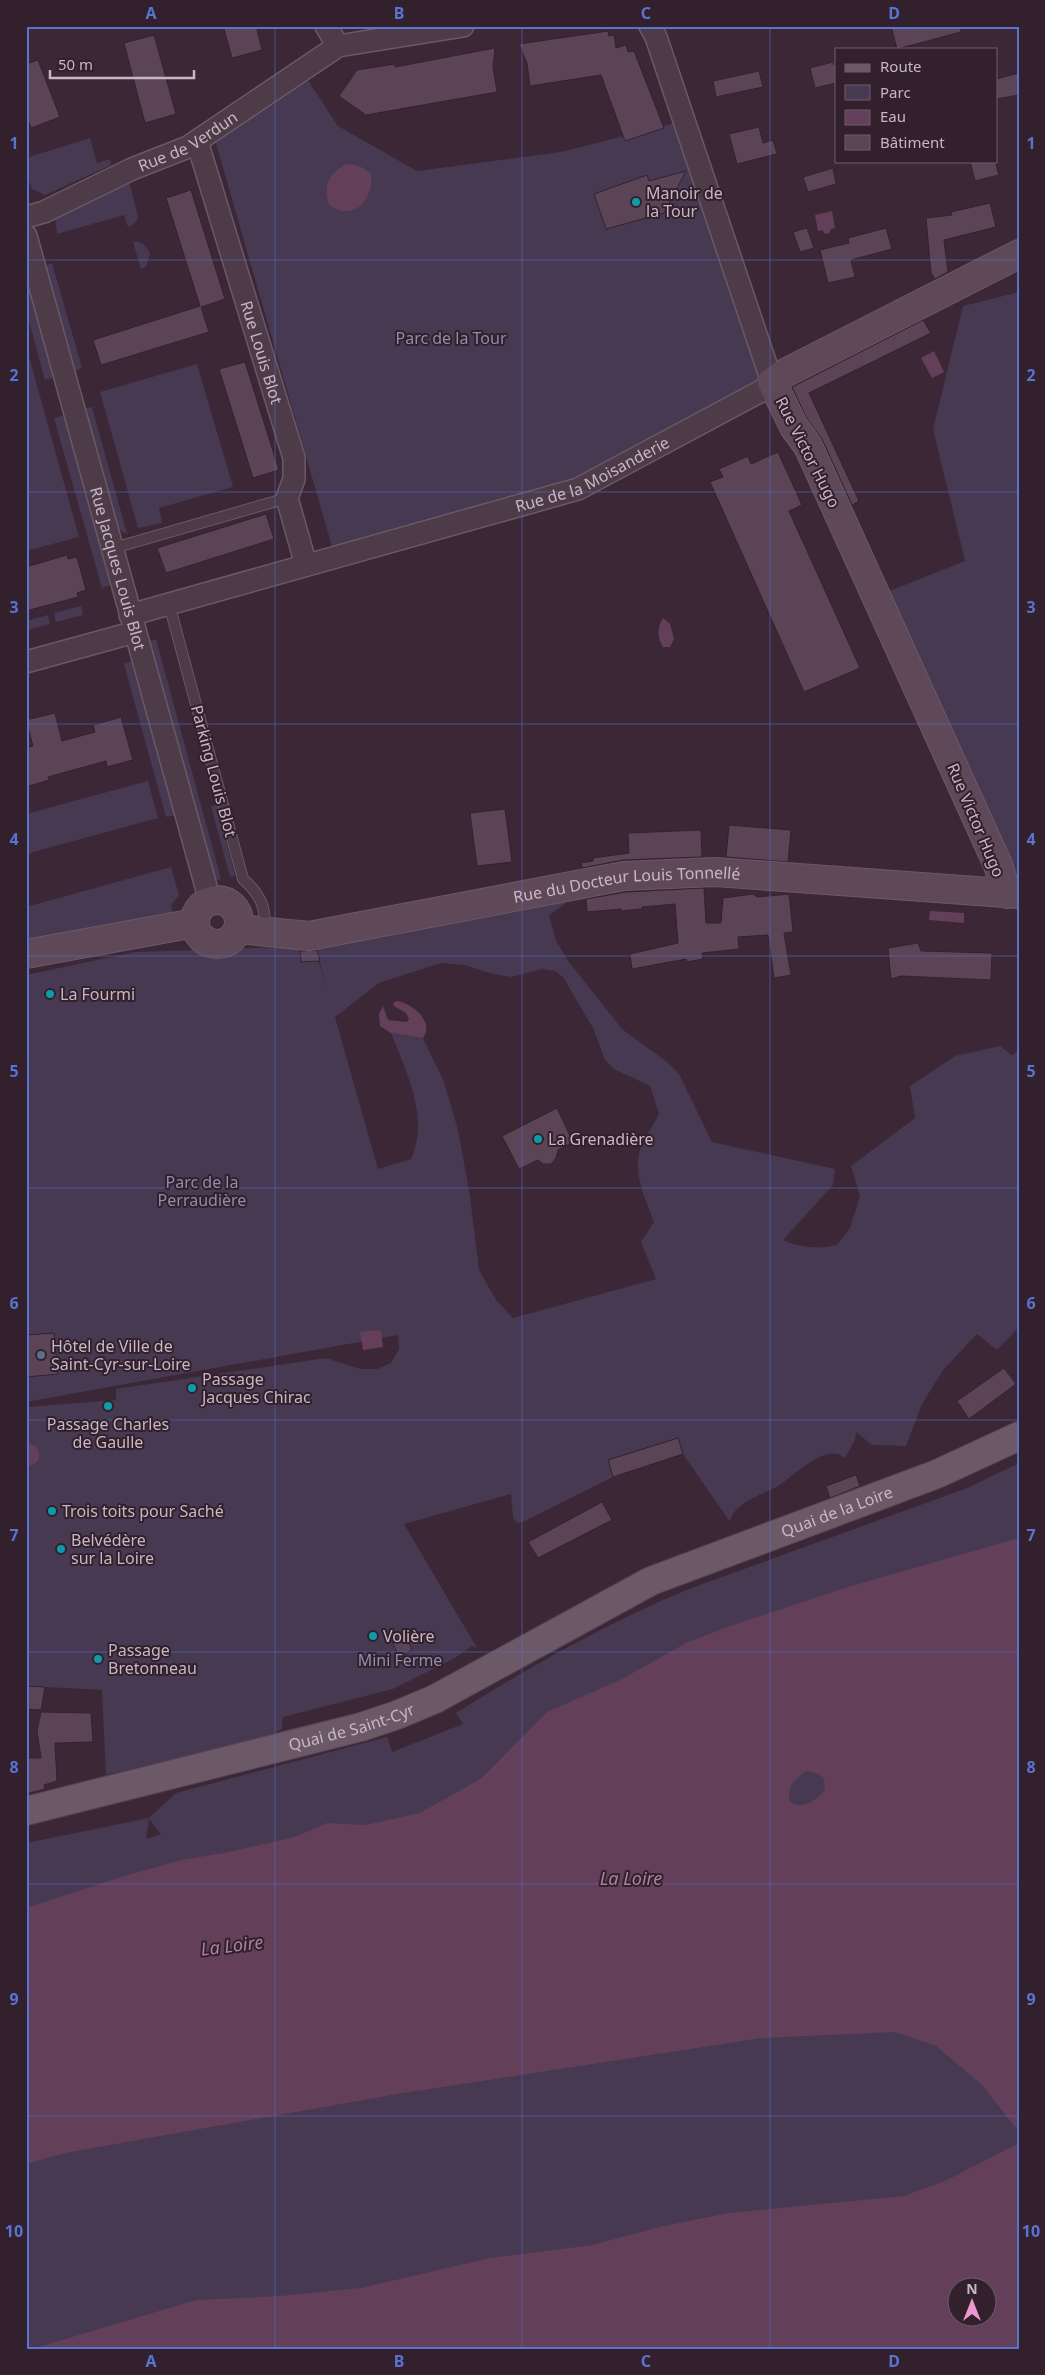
<svg xmlns="http://www.w3.org/2000/svg" width="1045" height="2375" font-family="'Noto Sans',sans-serif">
<style>
.green{fill:#463951;fill-rule:evenodd}
.water{fill:#643f5a;fill-rule:evenodd}
.building{fill:#5b4455;stroke:#34222e}
.lines{fill:none;stroke-linecap:round;stroke-linejoin:round}
.lane-casing{stroke:#6a5965;stroke-width:12}
.street-casing{stroke:#6a5965;stroke-width:24}
.secondary-casing{stroke:#6a5965;stroke-width:30}
.primary-casing{stroke:#564450;stroke-width:30}
.lane{stroke:#4d3b47;stroke-width:10}
.street{stroke:#4d3b47;stroke-width:21}
.secondary{stroke:#5f4958;stroke-width:28}
.primary{stroke:#6c5967;stroke-width:28}
.grid{fill:none;stroke:#5873d0;stroke-width:1;stroke-opacity:0.55}
.culture-dot{fill:#0f9aa8;stroke:#32202c;stroke-width:2}
.service-dot{fill:#5c6f8a;stroke:#32202c;stroke-width:2}
.labels{text-anchor:middle;stroke-width:4;stroke-linejoin:round;paint-order:stroke}
.street-label{font-size:16px;fill:#c7b7c2;stroke:#32202c}
.poi-label{font-size:16px;fill:#c7b7c2;stroke:#32202c;text-anchor:start}
.park-label{font-size:16px;fill:#8d8fab;stroke:#32202c}
.water-label{font-size:18px;font-style:italic;fill:#ab82a0;stroke:#32202c}
.neatline{fill:none;stroke:#5873d0;stroke-width:2}
.grid-label{font-size:16px;text-anchor:middle;font-weight:bold;fill:#5873d0}
</style>
<rect width="100%" height="100%" fill="#3c2736"/>
<g class="green">
<polygon points="305,76 338,126 417,171 561,152 675,123 764,378 571,481 333,550 215,140"/>
<polygon points="90,138 97,163 110,159 111,165 45,195 32,189 26,173 26,158"/>
<polygon points="125,184 130,184 138,218 134,224 128,227 124,215 57,234 55,217"/>
<path d="M133 242C141 241 147 246 150 254L146 267 141 269Z"/>
<polygon points="52,263 82,368 73,371 45,266"/>
<polygon points="26,273 55,377 45,380 26,310"/>
<polygon points="1019,292 1019,881 1011,881 877,596 965,561 933,429 963,306"/>
<polygon points="26,346 79,537 26,551"/>
<polygon points="197,364 233,487 159,508 162,523 138,528 100,392"/>
<polygon points="92,407 127,534 118,529 83,409"/>
<polygon points="65,415 111,585 102,588 54,418"/>
<polygon points="81,606 83,615 56,622 54,613"/>
<polygon points="48,615 50,624 26,630 26,621"/>
<polygon points="156,639 221,879 213,881 149,641"/>
<polygon points="133,661 176,815 166,817 124,664"/>
<polygon points="148,781 158,818 26,854 26,814"/>
<polygon points="217,805 235,876 230,877 211,806"/>
<polygon points="171,867 179,895 171,905 173,913 26,940 26,907"/>
<path d="M564 900 565 904 549 915 556 941 569 962 622 1029 667 1062 679 1074 712 1142 835 1169 833 1185 783 1240C799 1248 819 1249 837 1245L850 1228 860 1196 851 1166 915 1118 910 1086 955 1056 1000 1046 1012 1055 1019 1051V1327L997 1350 977 1334 943 1370 922 1404 906 1446 872 1445 856 1432 855 1440 845 1458C827 1441 793 1477 778 1486 762 1495 734 1502 730 1522L683 1454 677 1438 608 1460 613 1477 523 1522 517 1523 513 1518 511 1494 404 1524 477 1648 472 1646 455 1658 393 1689 283 1717 282 1729 271 1735 106 1775 102 1690 26 1686V1407L116 1400V1389L326 1358 361 1369H377L391 1363 399 1349 398 1335 26 1402V975L135 952 314 946 328 993 315 944ZM441 963 464 965 493 974 511 977 542 969 555 971 563 977 593 1028 605 1060 614 1069 650 1086 659 1114C654 1124 647 1134 642 1144 631 1170 645 1198 654 1222L641 1242 656 1279 513 1318 496 1300 479 1270 470 1196 458 1130 444 1082 423 1038 391 1033C406 1072 430 1117 411 1159L378 1169 335 1017 379 983Z"/>
<path d="M1019 1463V2349H26V1843L149 1818 176 1793 387 1737 392 1752 463 1724 456 1713C531 1666 607 1623 689 1589L967 1488ZM149 1819 161 1834 146 1839V1838ZM958 2288H988V2318H958Z"/>
</g>
<g class="water">
<path d="M346 164C356 164 364 167 371 174 374 199 354 223 329 205 323 185 328 175 346 164Z"/>
<polygon points="832,211 835,228 831,229 829,233 825,234 822,230 818,231 815,215"/>
<polygon points="934,351 944,372 932,378 921,358"/>
<path d="M663 618 670 624 674 639 670 647H663C657 637 657 628 663 618Z"/>
<polygon points="930,911 964,913 964,923 929,920"/>
<path d="M397 1001C412 1003 435 1022 423 1038L391 1033 380 1026 379 1014 383 1006 388 1020 407 1022 409 1019 406 1013 394 1006 393 1003Z"/>
<polygon points="381,1330 383,1347 363,1350 360,1332"/>
<path d="M30 1444 37 1447C42 1457 39 1466 26 1465V1445Z"/>
<path d="M1019 1538V2132L982 2085 936 2046 895 2032 762 2038 397 2094 65 2153 26 2164V1908L118 1878 181 1860 224 1853 295 1837 327 1823 365 1825 420 1813 482 1778 547 1712 622 1679 686 1643 727 1627 848 1587ZM806 1771 816 1773 824 1778 825 1790C816 1800 804 1810 790 1802 786 1787 795 1779 806 1771Z"/>
<path d="M1019 2143V2349H32L196 2300 280 2296 361 2288 490 2258 593 2245 659 2227 728 2213 904 2196 947 2180ZM958 2288H988V2318H958Z"/>
</g>
<g class="building">
<polygon points="223,26 256,26 262,50 232,58"/>
<polygon points="891,26 960,26 961,32 897,49"/>
<polygon points="608,31 609,36 614,35 616,48 626,45 628,52 634,51 664,128 625,141 601,75 530,86 527,63 519,44"/>
<polygon points="154,35 176,114 145,123 124,43"/>
<polygon points="495,48 493,67 497,92 366,115 339,96 357,70 395,64 395,67"/>
<polygon points="38,60 60,117 31,128 26,114 26,64"/>
<polygon points="833,62 834,65 836,64 836,83 815,88 810,68"/>
<polygon points="759,71 763,87 716,97 713,81"/>
<polygon points="1019,73 1019,95 996,99 996,79"/>
<polygon points="759,127 763,143 773,140 777,154 737,164 729,134"/>
<polygon points="970,161 995,161 999,175 975,181"/>
<polygon points="833,168 836,184 808,192 803,177"/>
<polygon points="686,171 664,213 606,229 594,194 647,175 649,181"/>
<polygon points="191,190 225,299 201,307 209,332 101,365 93,340 200,306 166,198"/>
<polygon points="990,203 996,227 944,240 948,272 935,279 931,273 926,218 952,215 951,212"/>
<polygon points="807,228 814,248 800,252 793,232"/>
<polygon points="886,228 892,249 851,260 855,277 828,283 820,250 849,243 848,238"/>
<polygon points="923,320 931,333 809,393 859,501 852,505 822,439 807,419 792,387"/>
<polygon points="245,362 279,470 253,478 219,369"/>
<polygon points="778,452 802,505 789,511 860,668 804,692 710,482 723,477 719,469 748,456 751,464"/>
<polygon points="266,514 274,539 166,573 157,548"/>
<polygon points="67,555 68,559 77,557 86,590 77,593 78,597 26,611 26,567"/>
<polygon points="55,713 62,741 95,732 93,725 121,717 133,760 107,767 106,761 48,777 49,780 26,787 26,748 33,746 26,720"/>
<polygon points="505,809 512,862 477,866 470,813"/>
<polygon points="729,825 791,830 788,862 726,857"/>
<polygon points="701,830 702,857 623,860 582,868 581,863 593,861 593,858 629,853 628,833"/>
<polygon points="704,888 706,923 721,923 723,898 753,894 757,897 789,894 793,932 784,933 791,975 774,978 768,935 738,937 739,949 702,953 703,959 687,962 686,959 632,969 630,954 678,943 675,904 642,907 642,909 621,911 621,909 587,912 586,899 626,892"/>
<polygon points="918,943 921,951 992,953 991,980 901,976 891,979 888,948"/>
<polygon points="317,950 320,961 301,962 300,951"/>
<polygon points="557,1108 573,1142 558,1150 556,1158 551,1164 543,1164 538,1160 519,1169 502,1136"/>
<polygon points="54,1333 58,1374 26,1377 26,1335"/>
<polygon points="1004,1368 1016,1384 969,1419 957,1401"/>
<polygon points="678,1438 683,1454 613,1477 608,1460"/>
<polygon points="856,1475 860,1486 830,1498 826,1486"/>
<polygon points="602,1502 612,1520 538,1558 528,1542"/>
<polygon points="404,1631 412,1650 399,1657 391,1639"/>
<polygon points="26,1686 45,1687 41,1710 26,1709"/>
<polygon points="41,1712 91,1713 93,1742 55,1743 57,1781 44,1785 45,1789 26,1794 26,1758 41,1758 37,1731"/>
</g>
<g class="lines">
<defs>
<g id="lane">
<polyline points="114,548 287,498"/>
<path d="M169 604 243 879C260 894 267 908 264 931"/>
</g>
<g id="street">
<polyline points="326,26 338,46"/>
<path id="s1" d="M197 141 294 458V479L287 498 306 565"/>
<path id="s2" d="M26 217 44 212 132 169 188 147 338 46 463 26"/>
<path id="s3" d="M26 236 210 901"/>
<path id="s4" d="M130 615 578 489 763 390 772 382 656 37 650 26"/>
<polyline points="26,662 135,632"/>
</g>
<g id="secondary">
<polyline points="1007,894 998,865 808,446 794,427 772,382 783,374 1019,254"/>
<circle cx="217" cy="922" r="22"/>
<path id="s5" d="M238 929 309 936 624 876 715 872 1019 894"/>
<polyline points="26,954 195,923"/>
</g>
<g id="primary">
<path id="s6" d="M26 1811 361 1727 397 1715 435 1699 651 1581 937 1474 1019 1436"/>
</g>
</defs>
<use href="#lane" class="lane-casing"/>
<use href="#street" class="street-casing"/>
<use href="#secondary" class="secondary-casing"/>
<use href="#primary" class="primary-casing"/>
<use href="#lane" class="lane"/>
<use href="#street" class="street"/>
<use href="#secondary" class="secondary"/>
<use href="#primary" class="primary"/>
</g>
<path class="grid" d="M275 26V2349M522 26V2349M770 26V2349M26 260H1019M26 492H1019M26 724H1019M26 956H1019M26 1188H1019M26 1420H1019M26 1652H1019M26 1884H1019M26 2116H1019"/>
<g class="culture-dot">
<circle cx="636" cy="202" r="5"/>
<circle cx="50" cy="994" r="5"/>
<circle cx="538" cy="1139" r="5"/>
<circle cx="192" cy="1388" r="5"/>
<circle cx="108" cy="1406" r="5"/>
<circle cx="52" cy="1511" r="5"/>
<circle cx="61" cy="1549" r="5"/>
<circle cx="373" cy="1636" r="5"/>
<circle cx="98" cy="1659" r="5"/>
</g>
<circle class="service-dot" cx="41" cy="1355" r="5"/>
<g class="labels">
<g class="street-label">
<text dy="6" stroke="none"><textPath href="#s2" startOffset="179">Rue de Verdun</textPath></text>
<text dy="6" stroke="none"><textPath href="#s1" startOffset="221">Rue Louis Blot</textPath></text>
<text transform="translate(808 452) rotate(63)" y="6">Rue Victor Hugo</text>
<text dy="6" stroke="none"><textPath href="#s4" startOffset="484">Rue de la Moisanderie</textPath></text>
<text dy="6" stroke="none"><textPath href="#s3" startOffset="345">Rue Jacques Louis Blot</textPath></text>
<text transform="translate(214 771) rotate(75)" y="6">Parking Louis Blot</text>
<text transform="translate(976 820) rotate(67)" y="6">Rue Victor Hugo</text>
<text dy="6" stroke="none"><textPath href="#s5" startOffset="394">Rue du Docteur Louis Tonnellé</textPath></text>
<text dy="6" stroke="none"><textPath href="#s6" startOffset="869">Quai de la Loire</textPath></text>
<text dy="6" stroke="none"><textPath href="#s6" startOffset="336">Quai de Saint-Cyr</textPath></text>
</g>
<g class="poi-label">
<text x="646" y="199">Manoir de<tspan x="646" dy="18">la Tour</tspan></text>
<text x="60" y="1000">La Fourmi</text>
<text x="548" y="1145">La Grenadière</text>
<text x="51" y="1352">Hôtel de Ville de<tspan x="51" dy="18">Saint-Cyr-sur-Loire</tspan></text>
<text x="202" y="1385">Passage<tspan x="202" dy="18">Jacques Chirac</tspan></text>
<text x="108" y="1430" text-anchor="middle">Passage Charles<tspan x="108" dy="18">de Gaulle</tspan></text>
<text x="62" y="1517">Trois toits pour Saché</text>
<text x="71" y="1546">Belvédère<tspan x="71" dy="18">sur la Loire</tspan></text>
<text x="383" y="1642">Volière</text>
<text x="108" y="1656">Passage<tspan x="108" dy="18">Bretonneau</tspan></text>
</g>
<g class="park-label">
<text x="451" y="344">Parc de la Tour</text>
<text x="202" y="1188">Parc de la<tspan x="202" dy="18">Perraudière</tspan></text>
<text x="400" y="1666">Mini Ferme</text>
</g>
<g class="water-label">
<text x="631" y="1885">La Loire</text>
<text transform="translate(232 1946) rotate(-7)" y="6">La Loire</text>
</g>
</g>
<rect width="1045" height="2375" fill="none" stroke="#32202c" stroke-width="55"/>
<rect x="835" y="48" width="162" height="115" fill="#32202c" stroke="#6e5c68"/>
<rect x="845" y="64" width="25" height="8" fill="#6c5967" stroke="#6e5c68"/>
<text x="880" y="72" font-size="15" fill="#c7b7c2">Route</text>
<rect x="845" y="85" width="25" height="15" fill="#463951" stroke="#6e5c68"/>
<text x="880" y="98" font-size="15" fill="#c7b7c2">Parc</text>
<rect x="845" y="110" width="25" height="15" fill="#643f5a" stroke="#6e5c68"/>
<text x="880" y="122" font-size="15" fill="#c7b7c2">Eau</text>
<rect x="845" y="135" width="25" height="15" fill="#5b4455" stroke="#6e5c68"/>
<text x="880" y="148" font-size="15" fill="#c7b7c2">Bâtiment</text>
<g transform="translate(972 2302)"><circle r="24" fill="#32202c" stroke="#6e5c68"/>
<path d="M0-4L9 19L0 12L-9 19Z" fill="#ed97d1"/>
<text y="-8" font-size="14" font-weight="bold" text-anchor="middle" fill="#c7b7c2">N</text>
</g>
<path d="M50 70v8h144v-8" fill="none" stroke="#c7b7c2" stroke-width="2.5"/>
<text x="58" y="70" font-size="15" fill="#c7b7c2" stroke="#32202c" stroke-width="4" paint-order="stroke">50 m</text>
<rect x="28" y="28" width="990" height="2320" class="neatline"/>
<g class="grid-label">
<text x="151" y="19">A</text>
<text x="399" y="19">B</text>
<text x="646" y="19">C</text>
<text x="894" y="19">D</text>
<text x="14" y="149">1</text>
<text x="1031" y="149">1</text>
<text x="14" y="381">2</text>
<text x="1031" y="381">2</text>
<text x="14" y="613">3</text>
<text x="1031" y="613">3</text>
<text x="14" y="845">4</text>
<text x="1031" y="845">4</text>
<text x="14" y="1077">5</text>
<text x="1031" y="1077">5</text>
<text x="14" y="1309">6</text>
<text x="1031" y="1309">6</text>
<text x="14" y="1541">7</text>
<text x="1031" y="1541">7</text>
<text x="14" y="1773">8</text>
<text x="1031" y="1773">8</text>
<text x="14" y="2005">9</text>
<text x="1031" y="2005">9</text>
<text x="14" y="2237">10</text>
<text x="1031" y="2237">10</text>
<text x="151" y="2367">A</text>
<text x="399" y="2367">B</text>
<text x="646" y="2367">C</text>
<text x="894" y="2367">D</text>
</g>
</svg>
